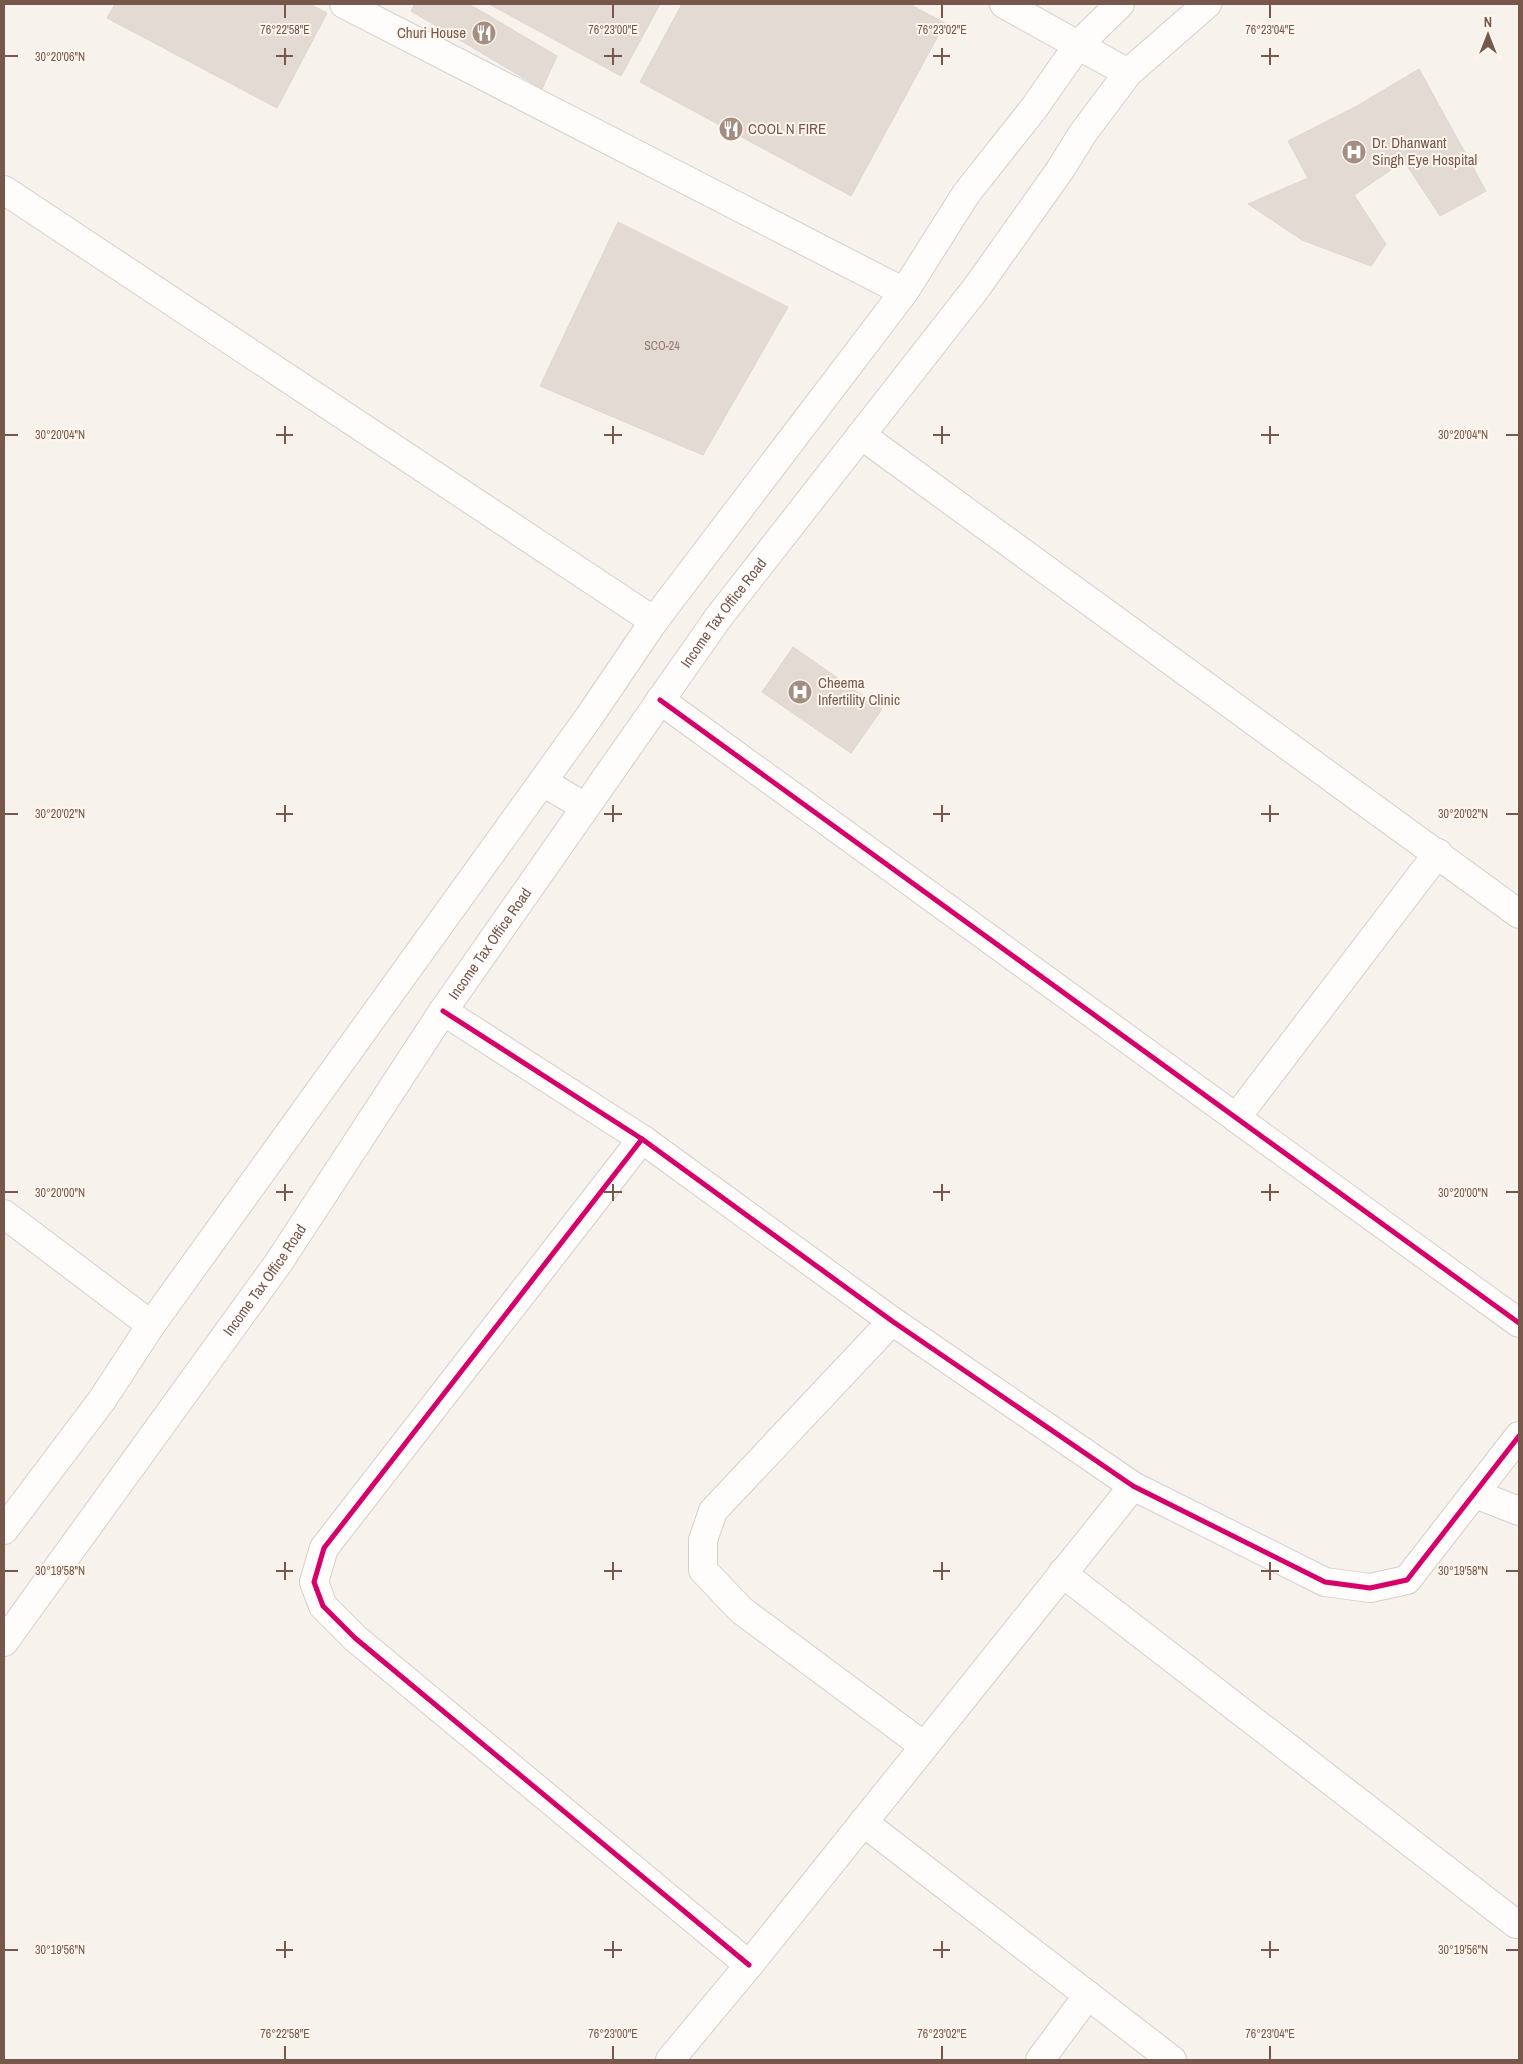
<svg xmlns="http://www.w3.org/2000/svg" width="1523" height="2064" font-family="'Archivo Narrow',sans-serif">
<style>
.building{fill:#e4dad4;stroke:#e0d5ce}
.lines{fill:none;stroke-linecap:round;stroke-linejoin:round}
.street-casing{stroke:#d6cec9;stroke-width:30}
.secondary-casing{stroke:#d7cec8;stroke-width:30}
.street{stroke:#fefdfc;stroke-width:28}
.secondary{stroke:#fefdfc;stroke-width:28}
.cycleway-casing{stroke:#fff7ee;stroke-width:8}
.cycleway{stroke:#d6006c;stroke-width:5}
.ticks{fill:none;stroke:#77574b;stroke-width:2}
.labels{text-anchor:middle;stroke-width:4;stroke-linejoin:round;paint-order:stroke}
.number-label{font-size:12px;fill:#947a70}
.poi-label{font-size:15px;fill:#77574b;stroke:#fff7ee;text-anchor:start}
.street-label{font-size:15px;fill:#77574b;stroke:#fff7ee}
.ticks-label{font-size:12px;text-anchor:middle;fill:#77574b;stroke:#fff7ee;stroke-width:4;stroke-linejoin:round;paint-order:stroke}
</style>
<rect width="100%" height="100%" fill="#f7f2ec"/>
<g class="building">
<polygon points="115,4 309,4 327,13 277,108 107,18"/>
<polygon points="415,4 469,4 557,56 542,89 411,11"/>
<polygon points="489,4 660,4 621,76"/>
<polygon points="682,4 909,4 945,23 851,196 640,82"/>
<polygon points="1419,69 1486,191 1440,216 1404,161 1354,195 1386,244 1371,266 1302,240 1248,204 1308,178 1288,141 1357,106"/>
<polygon points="618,222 788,307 703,455 540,386"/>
<polygon points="793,647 882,709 851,753 762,692"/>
</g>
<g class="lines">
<defs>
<g id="street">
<polyline points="344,4 904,292"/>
<polyline points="1004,4 1128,73"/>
<polyline points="4,190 654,621"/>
<polyline points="861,435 1519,914"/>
<polyline points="660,700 1519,1323"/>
<polyline points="443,1011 642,1139 892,1321 1133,1486 1325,1582 1370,1588 1407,1580 1519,1436"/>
<polyline points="1236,1118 1438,853"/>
<polyline points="642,1139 324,1548 314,1582 323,1606 355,1638 749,1965"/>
<polyline points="4,1214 151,1325"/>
<polyline points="892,1321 713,1511 703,1540 703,1570 741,1610 924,1746"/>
<polyline points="1475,1494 1519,1511"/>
<polyline points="1062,1573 1516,1924"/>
<polyline points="863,1822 1172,2060"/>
<polyline points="670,2060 749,1965 1133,1486"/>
<polyline points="1040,2060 1088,1995"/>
</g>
<g id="secondary">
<polyline points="543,782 585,807"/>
<polyline points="4,1530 102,1400 151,1325 589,717 654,621 904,292 966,194 1034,108 1078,45 1120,4"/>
<path id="s1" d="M4 1642 279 1262 443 1011 718 618 977 287 1060 170 1083 133 1128 73 1207 4"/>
</g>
</defs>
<use href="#street" class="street-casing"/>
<use href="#secondary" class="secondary-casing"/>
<use href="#street" class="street"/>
<use href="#secondary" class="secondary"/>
<defs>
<g id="cycleway">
<polyline points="660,700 1519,1323"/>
<polyline points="443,1011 642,1139 892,1321 1133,1486 1325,1582 1370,1588 1407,1580 1519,1436"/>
<polyline points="642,1139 324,1548 314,1582 323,1606 355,1638 749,1965"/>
</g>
</defs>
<use href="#cycleway" class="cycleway-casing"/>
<use href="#cycleway" class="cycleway"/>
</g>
<path class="ticks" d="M285 5V18M613 5V18M942 5V18M1270 5V18M285 48V65M613 48V65M942 48V65M1270 48V65M5 56H18M276 56H293M604 56H622M933 56H950M1261 56H1279M285 426V444M613 426V444M942 426V444M1270 426V444M5 435H18M276 435H293M604 435H622M933 435H950M1261 435H1279M1506 435H1518M285 805V822M613 805V822M942 805V822M1270 805V822M5 814H18M276 814H293M604 814H622M933 814H950M1261 814H1279M1506 814H1518M285 1184V1201M613 1184V1201M942 1184V1201M1270 1184V1201M5 1192H18M276 1192H293M604 1192H622M933 1192H950M1261 1192H1279M1506 1192H1518M285 1562V1580M613 1562V1580M942 1562V1580M1270 1562V1580M5 1571H18M276 1571H293M604 1571H622M933 1571H950M1261 1571H1279M1506 1571H1518M285 1941V1958M613 1941V1958M942 1941V1958M1270 1941V1958M5 1950H18M276 1950H293M604 1950H622M933 1950H950M1261 1950H1279M1506 1950H1518M285 2046V2059M613 2046V2059M942 2046V2059M1270 2046V2059"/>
<defs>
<symbol id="restaurant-disc" viewBox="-11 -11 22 22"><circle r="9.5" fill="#a48d83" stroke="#fff7ee"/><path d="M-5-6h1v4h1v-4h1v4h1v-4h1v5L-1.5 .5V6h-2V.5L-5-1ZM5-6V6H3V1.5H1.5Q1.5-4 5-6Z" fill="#fff"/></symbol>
<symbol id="hospital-disc" viewBox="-11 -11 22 22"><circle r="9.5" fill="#a48d83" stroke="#fff7ee"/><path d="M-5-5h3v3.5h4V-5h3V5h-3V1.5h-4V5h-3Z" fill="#fff"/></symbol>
</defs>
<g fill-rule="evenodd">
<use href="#restaurant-disc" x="470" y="19" width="28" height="28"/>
<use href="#restaurant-disc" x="717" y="115" width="28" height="28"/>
<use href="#hospital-disc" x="1340" y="138" width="28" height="28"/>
<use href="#hospital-disc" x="786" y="678" width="28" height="28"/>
</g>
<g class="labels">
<g class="number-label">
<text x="662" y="350">SCO-24</text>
</g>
<g class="poi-label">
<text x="466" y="38" text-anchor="end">Churi House</text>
<text x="748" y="134">COOL N FIRE</text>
<text x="1372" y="148">Dr. Dhanwant<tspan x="1372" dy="17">Singh Eye Hospital</tspan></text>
<text x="818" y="688">Cheema<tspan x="818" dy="17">Infertility Clinic</tspan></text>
</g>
<g class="street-label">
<text dy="5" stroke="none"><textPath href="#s1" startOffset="1256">Income Tax Office Road</textPath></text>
<text dy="5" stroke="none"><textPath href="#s1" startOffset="851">Income Tax Office Road</textPath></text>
<text dy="5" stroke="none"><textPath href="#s1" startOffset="446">Income Tax Office Road</textPath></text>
</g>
</g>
<g class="ticks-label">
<text x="285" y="34">76°22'58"E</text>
<text x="613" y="34">76°23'00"E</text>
<text x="942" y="34">76°23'02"E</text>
<text x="1270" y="34">76°23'04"E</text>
<text x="60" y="61">30°20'06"N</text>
<text x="60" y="439">30°20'04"N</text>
<text x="1463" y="439">30°20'04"N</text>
<text x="60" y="818">30°20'02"N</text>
<text x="1463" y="818">30°20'02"N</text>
<text x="60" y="1197">30°20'00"N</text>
<text x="1463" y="1197">30°20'00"N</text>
<text x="60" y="1575">30°19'58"N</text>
<text x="1463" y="1575">30°19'58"N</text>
<text x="60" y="1954">30°19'56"N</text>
<text x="1463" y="1954">30°19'56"N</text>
<text x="285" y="2038">76°22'58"E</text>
<text x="613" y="2038">76°23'00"E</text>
<text x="942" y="2038">76°23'02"E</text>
<text x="1270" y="2038">76°23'04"E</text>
</g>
<rect width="1523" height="2064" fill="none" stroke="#77574b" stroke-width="10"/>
<g transform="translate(1488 35)" stroke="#fff7ee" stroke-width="4" paint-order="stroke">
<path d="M0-4L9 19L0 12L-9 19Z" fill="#77574b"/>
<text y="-8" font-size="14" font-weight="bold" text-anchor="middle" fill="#77574b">N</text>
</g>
</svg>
